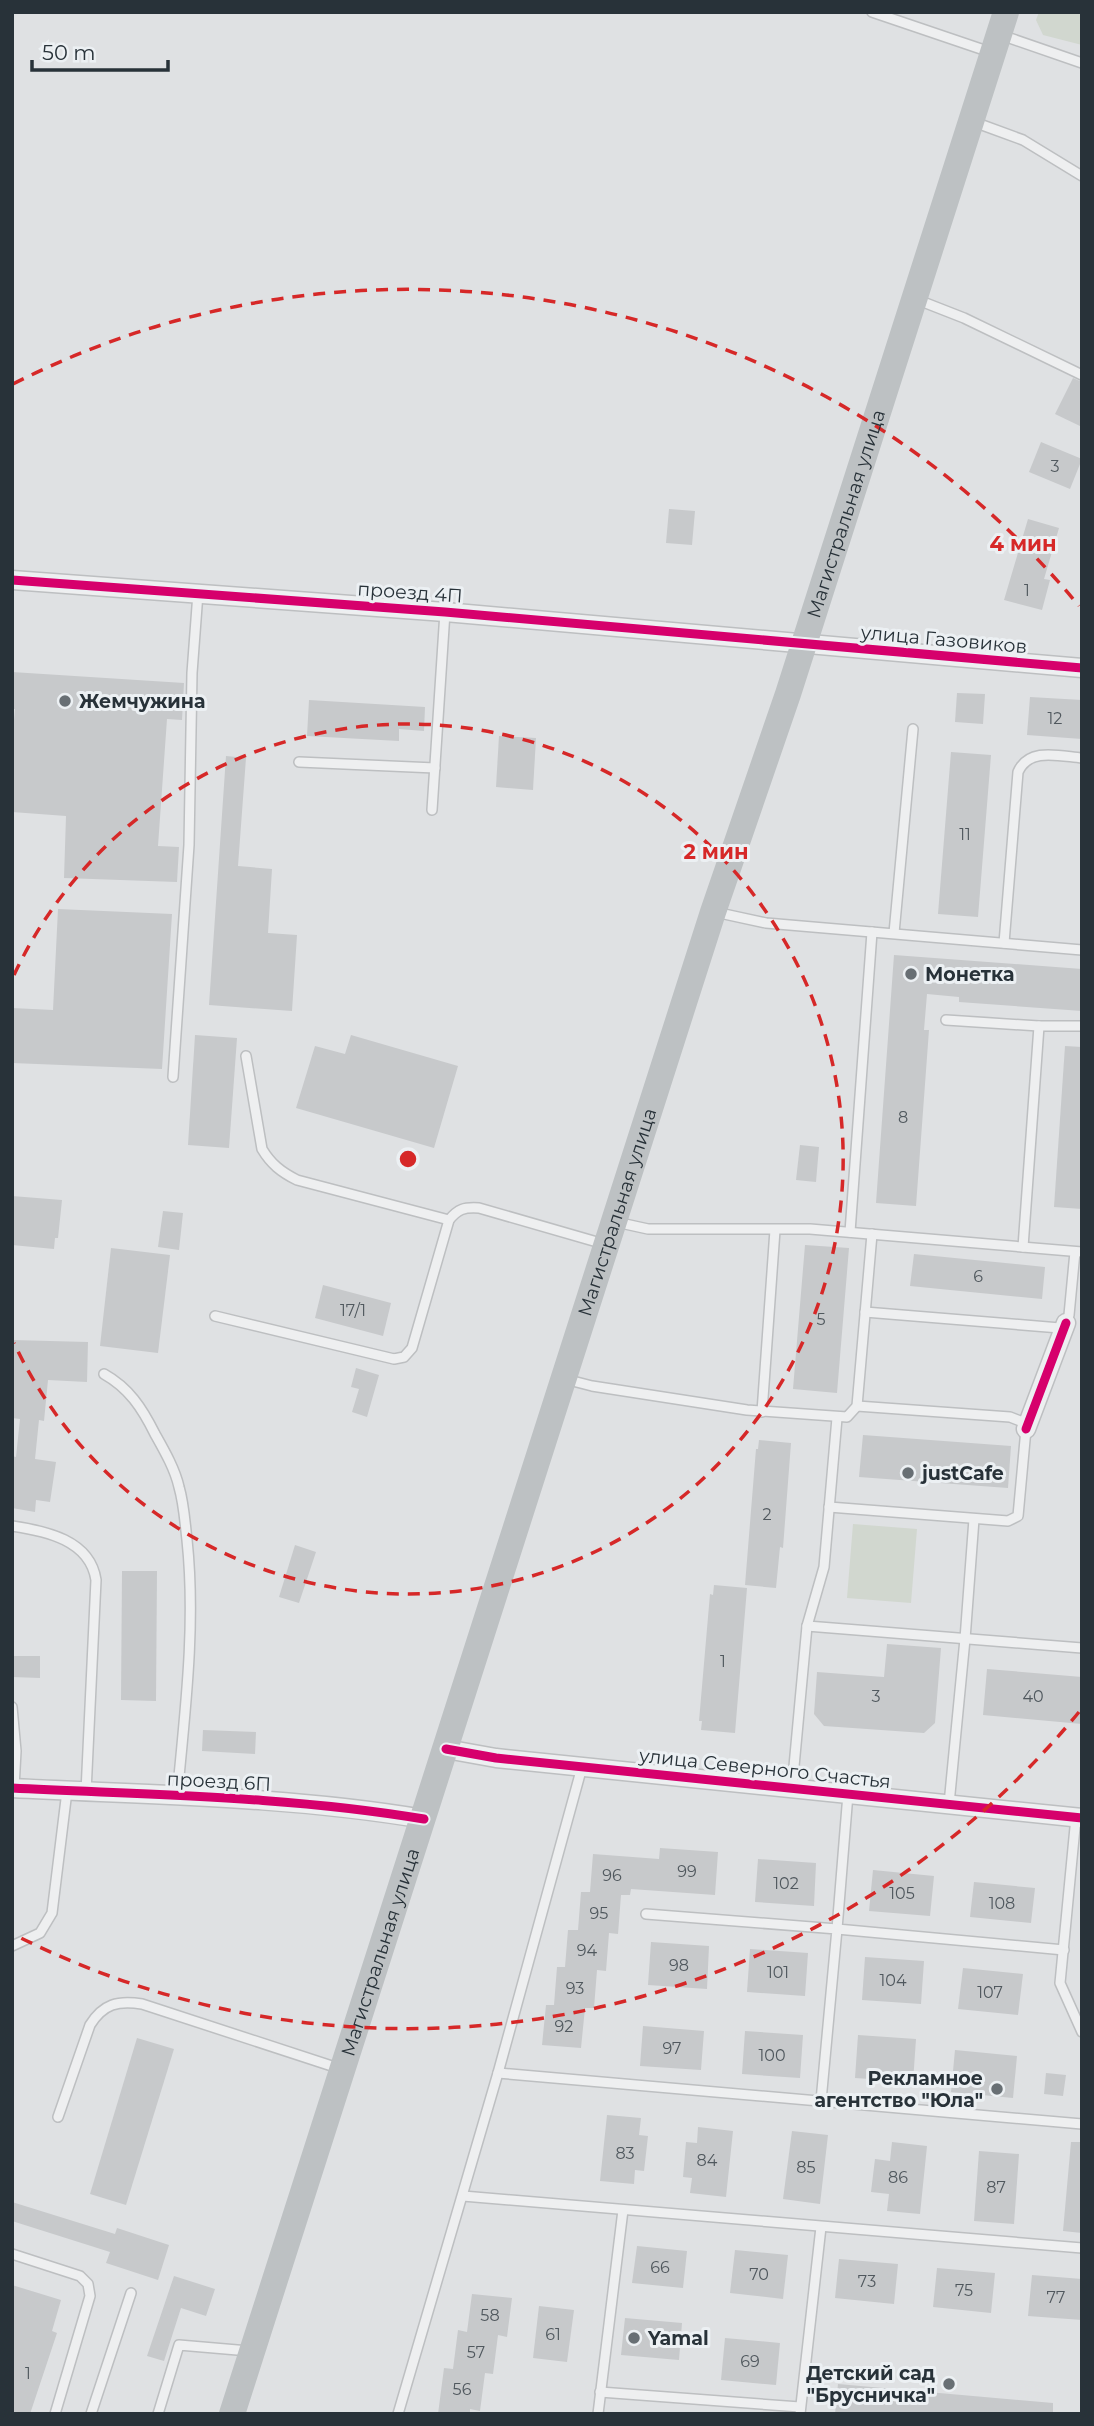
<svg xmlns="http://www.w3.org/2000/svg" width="1094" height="2426" font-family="Montserrat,sans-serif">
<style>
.green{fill:#d1d7cf}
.building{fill:#c7c9cb}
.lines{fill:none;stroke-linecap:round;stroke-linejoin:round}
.lane-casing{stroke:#bdbfc1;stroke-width:12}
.street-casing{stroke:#bdbfc1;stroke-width:21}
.lane{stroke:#eeeff0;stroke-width:9}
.street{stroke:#eeeff0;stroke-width:18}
.secondary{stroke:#bdc1c3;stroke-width:26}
.cycleway-casing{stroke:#ecf0f3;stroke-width:13}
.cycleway{stroke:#d6006c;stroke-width:9}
.ring{fill:none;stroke:#d62828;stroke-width:3.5;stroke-dasharray:12 9}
.poi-dot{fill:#686f74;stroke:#ecf0f3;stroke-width:2.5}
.labels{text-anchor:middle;stroke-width:6;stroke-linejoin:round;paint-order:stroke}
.number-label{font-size:16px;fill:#50585e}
.street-label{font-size:19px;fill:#283239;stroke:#ecf0f3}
.poi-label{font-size:19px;font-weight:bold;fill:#283239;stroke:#ecf0f3;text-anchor:start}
.centre{fill:#d62828;stroke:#ecf0f3;stroke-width:3.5}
.ring-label{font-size:21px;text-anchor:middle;font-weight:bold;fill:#d62828;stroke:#ecf0f3;stroke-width:6;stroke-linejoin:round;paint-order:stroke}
</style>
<rect width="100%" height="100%" fill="#dfe1e3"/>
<g class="green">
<polygon points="1039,12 1082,12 1082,45 1043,35 1036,20"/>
<polygon points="853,1524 917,1529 911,1603 847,1598"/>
</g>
<g class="building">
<polygon points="1073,378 1082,382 1082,427 1055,414"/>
<polygon points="1041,442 1082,459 1070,489 1029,472"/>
<polygon points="669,509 695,511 692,545 666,543"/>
<polygon points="1028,519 1059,528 1044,579 1050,580 1042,610 1004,600"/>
<polygon points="12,672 184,683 182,720 167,719 158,846 179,847 177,882 64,878 66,816 12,812 12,742 15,709 12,709"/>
<polygon points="957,693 985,694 983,724 955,722"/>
<polygon points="1030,697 1082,700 1082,739 1027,735"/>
<polygon points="309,700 425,707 424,731 399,729 399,741 307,736"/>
<polygon points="499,736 536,738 533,790 496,787"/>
<polygon points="951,752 991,755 978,917 938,914"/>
<polygon points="226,756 246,758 238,866 272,869 268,933 297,935 292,1011 209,1005"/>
<polygon points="58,909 172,914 162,1069 12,1063 12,1008 53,1010"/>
<polygon points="894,955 1082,969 1082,1011 959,1002 959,997 927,994 924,1030 929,1030 916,1206 876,1203"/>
<polygon points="195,1035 237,1038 229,1148 188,1145"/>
<polygon points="351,1035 458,1066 434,1148 296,1108 315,1046 345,1054"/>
<polygon points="1065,1046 1082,1047 1082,1209 1054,1207"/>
<polygon points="800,1145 819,1147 816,1182 796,1180"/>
<polygon points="12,1196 62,1200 58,1238 55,1238 54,1249 12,1245"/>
<polygon points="163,1211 183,1213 179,1250 158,1247"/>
<polygon points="805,1245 849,1248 837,1393 793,1389"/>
<polygon points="111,1248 170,1255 158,1353 100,1346"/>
<polygon points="914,1254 1045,1267 1042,1299 910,1286"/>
<polygon points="323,1285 391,1303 383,1336 315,1318"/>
<polygon points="12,1340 88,1342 87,1382 48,1380 44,1421 39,1420 35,1459 56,1462 50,1502 36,1500 35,1512 12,1508 12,1456 16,1457 20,1419 12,1418"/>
<polygon points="356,1368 379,1375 367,1417 352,1412 359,1389 351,1387"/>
<polygon points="863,1435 1011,1446 1008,1488 859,1477"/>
<polygon points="759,1440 791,1443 783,1548 780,1547 776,1588 745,1585 756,1449 758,1449"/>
<polygon points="295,1545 316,1552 299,1603 279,1597"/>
<polygon points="122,1571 157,1571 156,1701 121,1700"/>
<polygon points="714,1585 747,1588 735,1733 701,1730 702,1721 699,1721 710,1594 713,1595"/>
<polygon points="887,1644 941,1648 935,1723 924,1733 824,1726 814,1714 817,1672 884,1677"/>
<polygon points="13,1656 40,1656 40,1678 12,1677"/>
<polygon points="987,1669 1082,1677 1082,1724 983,1715"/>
<polygon points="203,1730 256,1732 255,1754 202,1751"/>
<polygon points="660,1848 718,1852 715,1895 631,1889 630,1895 621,1895 618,1934 609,1933 606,1971 597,1970 594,2008 585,2008 581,2048 542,2045 546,2005 554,2005 557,1967 565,1967 568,1930 578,1930 581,1892 590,1892 593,1854 659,1859"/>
<polygon points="758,1859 816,1863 814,1906 755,1902"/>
<polygon points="873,1870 934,1876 930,1916 869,1911"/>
<polygon points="974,1882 1035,1888 1031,1923 970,1917"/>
<polygon points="651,1942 709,1946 707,1989 648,1985"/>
<polygon points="750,1949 808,1953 805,1996 747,1992"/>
<polygon points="865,1957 924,1961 921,2004 862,2000"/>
<polygon points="963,1968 1023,1974 1018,2015 958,2009"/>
<polygon points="643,2026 704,2031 701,2070 640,2066"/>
<polygon points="745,2031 803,2035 800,2078 742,2074"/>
<polygon points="858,2035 916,2039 913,2082 855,2078"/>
<polygon points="137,2038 174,2049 126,2205 90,2194"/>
<polygon points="955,2050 1017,2056 1013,2098 951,2092"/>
<polygon points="1046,2073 1066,2075 1063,2096 1044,2094"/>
<polygon points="607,2115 641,2118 639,2135 648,2136 644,2171 635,2170 634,2184 600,2181"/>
<polygon points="698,2127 733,2131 726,2197 690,2193 692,2178 683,2177 686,2142 697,2143"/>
<polygon points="792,2131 828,2135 820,2204 783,2199"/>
<polygon points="892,2142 927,2146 920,2214 887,2211 889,2194 871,2192 875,2159 890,2161"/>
<polygon points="1071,2142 1082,2142 1082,2233 1063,2231"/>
<polygon points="979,2151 1019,2154 1014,2224 974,2221"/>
<polygon points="12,2202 115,2234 117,2228 169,2245 158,2280 106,2263 110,2252 12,2221"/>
<polygon points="637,2246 687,2251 683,2288 632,2283"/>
<polygon points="735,2250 788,2255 783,2299 730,2293"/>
<polygon points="839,2259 898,2264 894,2304 835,2298"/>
<polygon points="937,2268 995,2273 991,2313 933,2307"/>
<polygon points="1032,2275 1082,2279 1082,2320 1028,2316"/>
<polygon points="174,2276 215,2289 206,2316 181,2308 164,2361 147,2356"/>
<polygon points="12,2285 61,2300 52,2331 57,2333 30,2414 12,2414"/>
<polygon points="472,2294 512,2298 507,2337 498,2335 493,2374 485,2373 480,2411 470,2409 470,2414 438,2414 444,2368 453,2369 458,2330 467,2332"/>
<polygon points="539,2306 574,2310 567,2362 533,2358"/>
<polygon points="625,2318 682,2323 679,2360 621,2355"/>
<polygon points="725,2338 780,2343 776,2385 721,2380"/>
<polygon points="838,2384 1053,2403 1053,2414 835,2414"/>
</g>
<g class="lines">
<defs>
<g id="lane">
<polyline points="872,12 990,52"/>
<polyline points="1001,35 1082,63"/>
<polyline points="974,122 1023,140 1082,176"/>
<polyline points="918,300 964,318 1082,375"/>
<polyline points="299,762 435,768"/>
<polyline points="432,810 445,612"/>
<polyline points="715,912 766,923 1082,950"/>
<polyline points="894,933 913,729"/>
<path d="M1004 943 1018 772C1029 747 1059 756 1082 758"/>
<polyline points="946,1020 1039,1026 1082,1026"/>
<path d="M246 1056 262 1149C271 1164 281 1172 297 1180L449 1220"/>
<polyline points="173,1077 189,845 192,673 198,593"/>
<polyline points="616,1222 648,1229 810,1229 1082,1252"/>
<polyline points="850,1232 872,932"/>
<polyline points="1023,1247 1039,1026"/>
<polyline points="865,1312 1060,1328 1066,1323 1069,1315 1075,1252"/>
<path d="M215 1316 394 1359 404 1357 412 1348 449 1220C458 1209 464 1207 479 1208L604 1244"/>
<path d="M104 1374C129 1388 142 1408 155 1434 164 1450 175 1469 179 1487 184 1504 185 1523 187 1540 196 1625 185 1712 177 1797"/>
<polyline points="565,1379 592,1386 747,1410 847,1417 857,1406 872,1234"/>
<polyline points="762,1412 775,1230"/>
<polyline points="829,1507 1008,1521 1018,1516 1026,1429 1023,1422 1010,1417 857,1406"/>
<path d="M12 1526C46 1531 90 1540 96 1580L86 1792"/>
<polyline points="807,1626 1082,1648"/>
<polyline points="12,1707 16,1751 14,1788"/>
<polyline points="792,1788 807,1626 824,1567 837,1418"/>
<polyline points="848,1794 837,1929 1064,1950"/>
<polyline points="949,1804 965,1639 974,1519"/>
<polyline points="1076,1817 1060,1983 1082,2032"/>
<polyline points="646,1914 837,1929 821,2101"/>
<polyline points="12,1946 40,1933 52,1913 67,1791"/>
<polyline points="498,2073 1082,2124"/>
<path d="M58 2117 90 2025C103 2004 118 2000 142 2004L341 2069"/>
<polyline points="463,2196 1082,2248"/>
<polyline points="12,2254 80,2276 88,2284 90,2296 55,2414"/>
<polyline points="600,2392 800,2407"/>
<polyline points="91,2414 131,2293"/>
<polyline points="158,2414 179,2345 249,2351"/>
<polyline points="398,2414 498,2073 582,1767"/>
<polyline points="598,2414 623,2210"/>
<polyline points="800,2414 821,2227"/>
</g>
<g id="street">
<polyline points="12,580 445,612 1082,668"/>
<polyline points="1026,1429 1066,1323"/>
<polyline points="446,1749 496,1758 1082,1818"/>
<path d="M12 1788C149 1795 288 1796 424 1819"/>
</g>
</defs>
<use href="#lane" class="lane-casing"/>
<use href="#street" class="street-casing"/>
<use href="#lane" class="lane"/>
<use href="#street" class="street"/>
<path class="secondary" id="s1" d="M232 2414 713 912 788 694 1006 12"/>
<defs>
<g id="cycleway">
<polyline points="12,580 445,612 1082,668"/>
<polyline points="1026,1429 1066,1323"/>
<polyline points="446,1749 496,1758 1082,1818"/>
<path d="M12 1788C149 1795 288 1796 424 1819"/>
</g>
</defs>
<use href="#cycleway" class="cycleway-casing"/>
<use href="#cycleway" class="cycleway"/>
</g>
<g class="ring">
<path d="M14 975A435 435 0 1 1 14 1343"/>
<path d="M1079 1712A870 870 0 0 1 13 1934M13 384A870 870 0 0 1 1079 606"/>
</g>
<g class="poi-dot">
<circle cx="65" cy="701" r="7"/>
<circle cx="911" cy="974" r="7"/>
<circle cx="908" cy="1473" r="7"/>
<circle cx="997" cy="2089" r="7"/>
<circle cx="634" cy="2338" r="7"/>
<circle cx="949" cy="2384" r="7"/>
</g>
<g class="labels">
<g class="number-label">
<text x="1055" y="472">3</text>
<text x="1027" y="596">1</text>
<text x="1055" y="724">12</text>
<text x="965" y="840">11</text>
<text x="903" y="1123">8</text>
<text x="978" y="1282">6</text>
<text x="353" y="1316">17/1</text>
<text x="821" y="1325">5</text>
<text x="767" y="1520">2</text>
<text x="723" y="1667">1</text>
<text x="876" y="1702">3</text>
<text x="1033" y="1702">40</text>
<text x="687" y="1877">99</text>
<text x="612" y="1881">96</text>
<text x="786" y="1889">102</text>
<text x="902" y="1899">105</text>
<text x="1002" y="1909">108</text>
<text x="599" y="1919">95</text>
<text x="587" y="1956">94</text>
<text x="679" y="1971">98</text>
<text x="778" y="1978">101</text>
<text x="893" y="1986">104</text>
<text x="575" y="1994">93</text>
<text x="990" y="1998">107</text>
<text x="564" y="2032">92</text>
<text x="672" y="2054">97</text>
<text x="772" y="2061">100</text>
<text x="625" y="2159">83</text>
<text x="707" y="2166">84</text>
<text x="806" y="2173">85</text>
<text x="898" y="2183">86</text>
<text x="996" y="2193">87</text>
<text x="660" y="2273">66</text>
<text x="759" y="2280">70</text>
<text x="867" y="2287">73</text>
<text x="964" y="2296">75</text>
<text x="1056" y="2303">77</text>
<text x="490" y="2321">58</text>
<text x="553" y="2340">61</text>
<text x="476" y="2358">57</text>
<text x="750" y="2367">69</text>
<text x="28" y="2379">1</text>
<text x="462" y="2395">56</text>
</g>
<g class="street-label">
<text dy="7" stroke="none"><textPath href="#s1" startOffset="1997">Магистральная улица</textPath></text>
<text transform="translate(410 592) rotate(4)" y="7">проезд 4П</text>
<text transform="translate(944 639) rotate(5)" y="7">улица Газовиков</text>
<text dy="7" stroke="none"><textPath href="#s1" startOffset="1262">Магистральная улица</textPath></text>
<text transform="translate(765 1768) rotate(6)" y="7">улица Северного Счастья</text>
<text transform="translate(219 1781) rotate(3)" y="7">проезд 6П</text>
<text dy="7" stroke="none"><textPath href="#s1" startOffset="485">Магистральная улица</textPath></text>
</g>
<g class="poi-label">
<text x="79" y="708">Жемчужина</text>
<text x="925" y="981">Монетка</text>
<text x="922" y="1480">justCafe</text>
<text x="983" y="2085" text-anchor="end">Рекламное<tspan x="983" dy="22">агентство "Юла"</tspan></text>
<text x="648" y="2345">Yamal</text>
<text x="935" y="2380" text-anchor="end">Детский сад<tspan x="935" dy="22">"Брусничка"</tspan></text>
</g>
</g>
<circle cx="408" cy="1159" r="10" class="centre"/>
<g class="ring-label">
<text x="1023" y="551">4 мин</text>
<text x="716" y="859">2 мин</text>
</g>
<rect width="1094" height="2426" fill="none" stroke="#283239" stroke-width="28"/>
<path d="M32 60v10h136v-10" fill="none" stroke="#283239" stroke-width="3.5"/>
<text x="42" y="60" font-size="21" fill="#283239" stroke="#ecf0f3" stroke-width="5" paint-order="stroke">50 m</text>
</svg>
